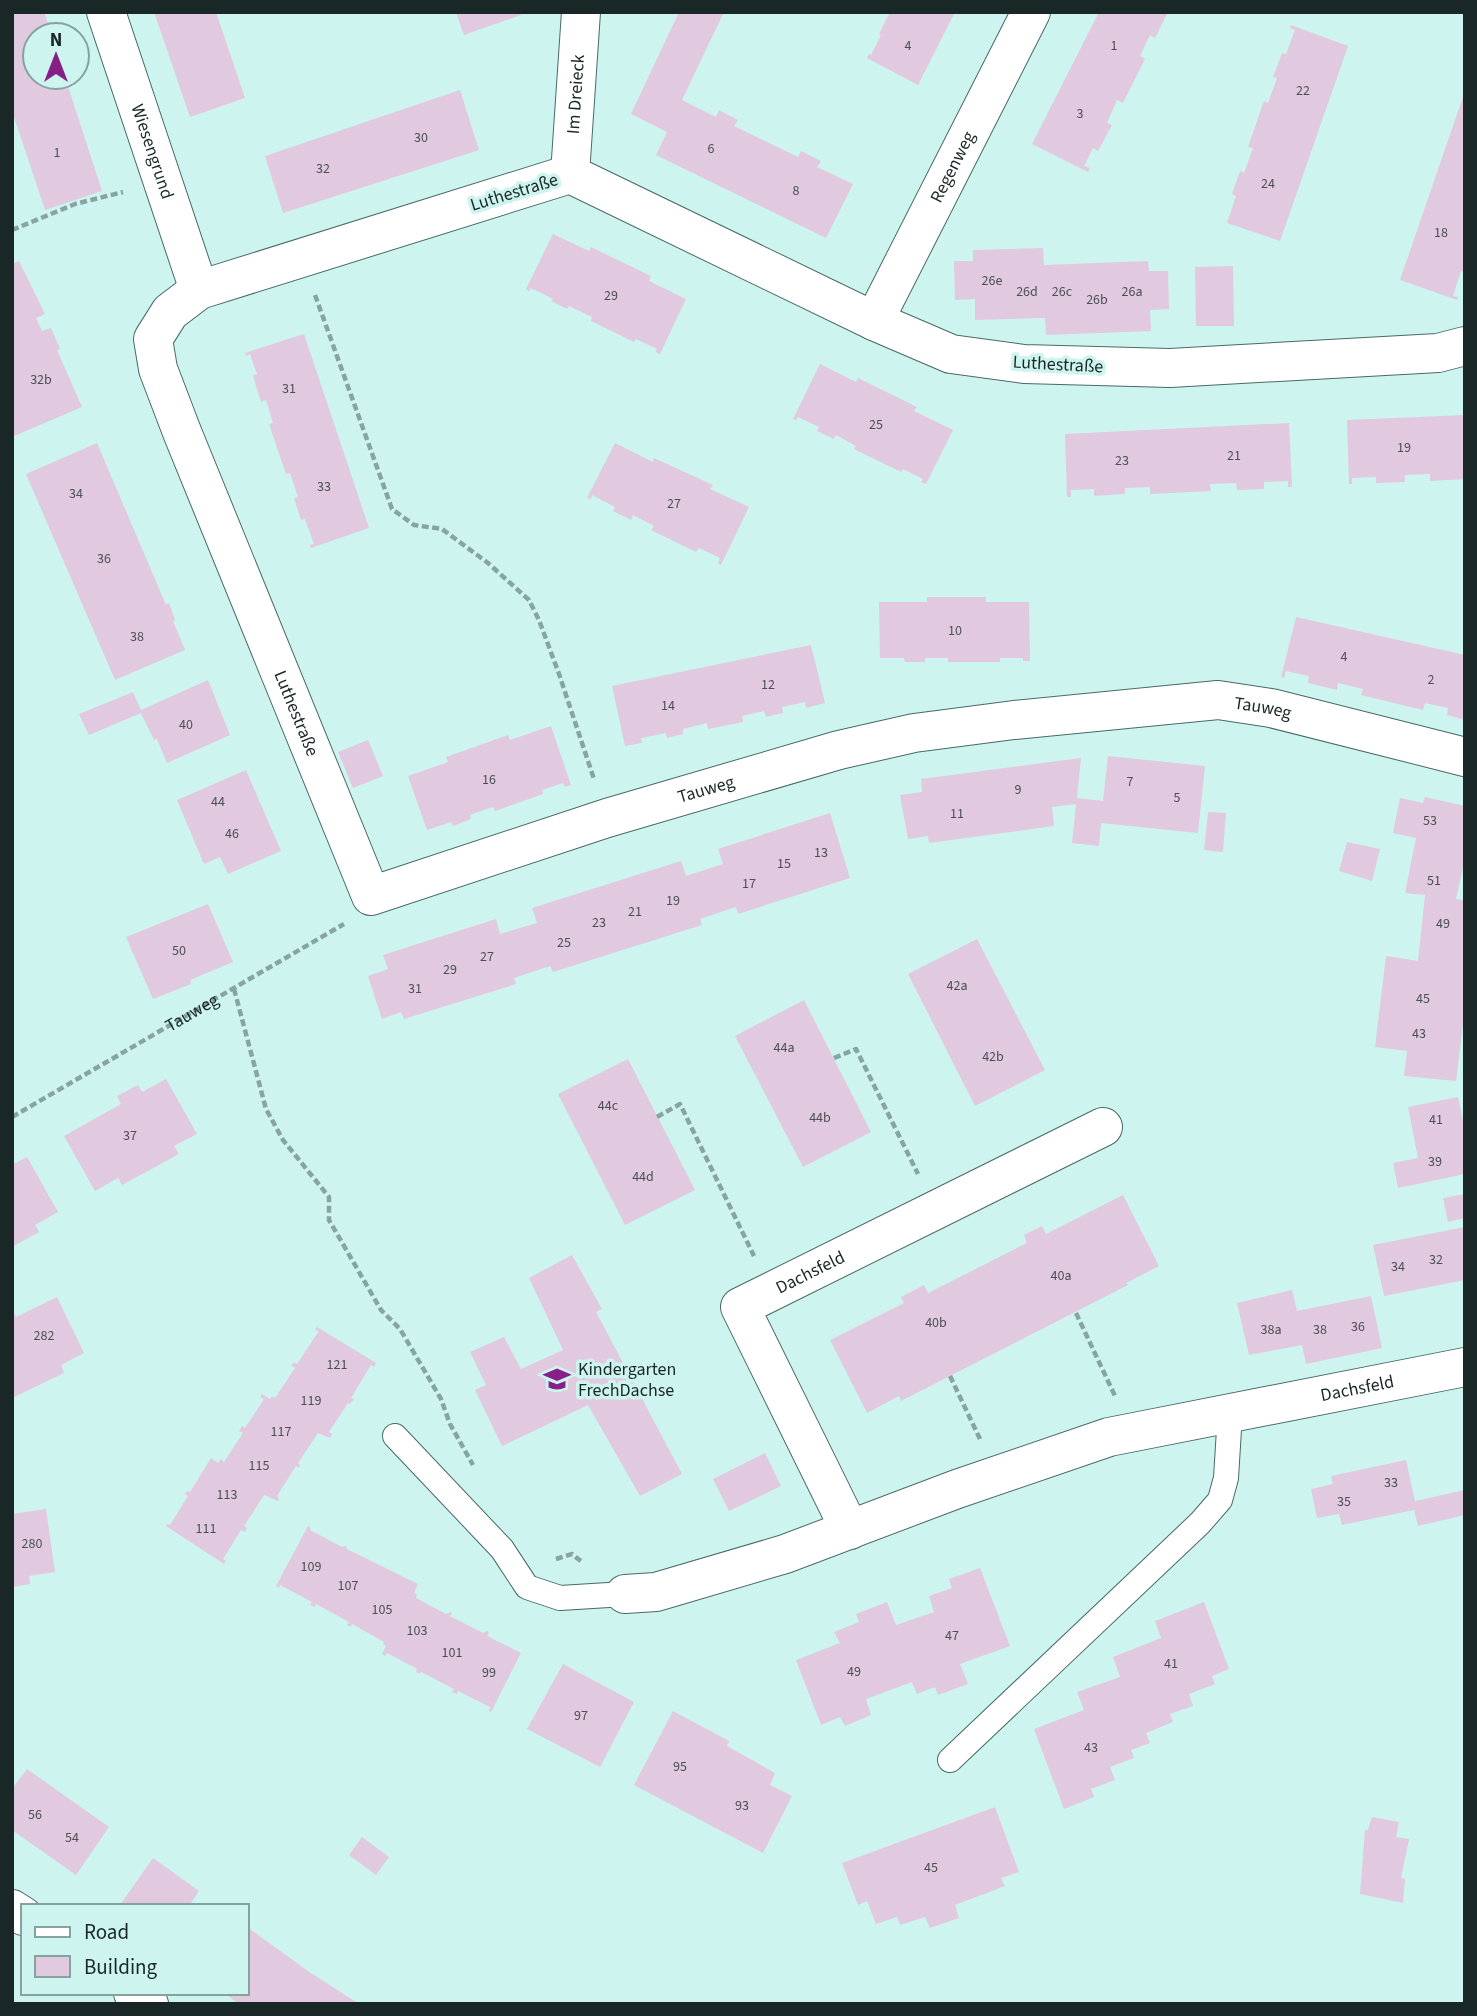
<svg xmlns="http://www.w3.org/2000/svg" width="1477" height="2016" font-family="'Source Sans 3',sans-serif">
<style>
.building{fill:#e1c9df}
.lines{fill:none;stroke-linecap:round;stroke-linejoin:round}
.service-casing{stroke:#486a66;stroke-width:26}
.minor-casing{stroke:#486a66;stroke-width:40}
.path{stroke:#87a4a0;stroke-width:4.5;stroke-dasharray:7 3.5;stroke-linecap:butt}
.service{stroke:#fff;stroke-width:24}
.minor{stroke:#fff;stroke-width:38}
.labels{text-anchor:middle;stroke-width:7;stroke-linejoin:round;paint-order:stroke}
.number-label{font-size:14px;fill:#4b5054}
.street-label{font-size:18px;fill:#192826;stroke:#cef4ef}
.poi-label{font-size:18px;fill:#192826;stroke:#cef4ef;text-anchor:start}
</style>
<rect width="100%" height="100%" fill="#cef4ef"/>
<g class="building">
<polygon points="12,12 44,12 52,35 35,35 35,77 65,77 102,191 45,210 12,111"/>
<polygon points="154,12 216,12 245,98 190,117"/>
<polygon points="456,12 521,12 521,15 464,35"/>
<polygon points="679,12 724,12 682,100 716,117 719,110 738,120 734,126 798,157 801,151 821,161 817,167 853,184 826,238 656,155 667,132 631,114"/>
<polygon points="890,12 955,12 918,85 867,58 869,54 871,55 881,35 879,34"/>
<polygon points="1099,12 1168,12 1155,38 1150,35 1140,56 1145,59 1123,103 1117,100 1107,123 1112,125 1098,151 1093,148 1084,166 1090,168 1088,172 1032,144"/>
<polygon points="1291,25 1348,46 1280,241 1227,223 1236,196 1232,194 1240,171 1244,173 1253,148 1248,147 1264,101 1268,103 1277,78 1273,77 1282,53 1286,54 1295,30 1290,28"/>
<polygon points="460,90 479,150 283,213 265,156"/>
<polygon points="1465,91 1465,272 1461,271 1453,296 1458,297 1457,300 1400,280"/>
<polygon points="553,234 589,251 591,247 651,276 649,281 686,299 660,354 655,352 657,349 636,339 634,342 591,321 592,317 569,306 567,309 551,301 553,299 531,288 529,291 526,289"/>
<polygon points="1043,248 1044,265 1148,261 1149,271 1168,271 1169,309 1150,310 1151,331 1046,335 1045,318 975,320 975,299 955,300 954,261 973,261 973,250"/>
<polygon points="19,261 45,314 36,318 42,331 51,328 60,349 57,350 82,407 12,437 12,264"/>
<polygon points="1233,266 1234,326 1196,326 1195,267"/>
<polygon points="304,334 369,528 311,548 310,545 314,544 305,519 301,520 294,498 298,497 290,473 286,474 269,424 273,423 266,400 261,402 253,376 257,374 250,354 246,356 245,353"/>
<polygon points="820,364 856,382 858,378 917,407 914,411 953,430 926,484 921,482 923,479 903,469 901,472 854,449 856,446 836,435 834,439 817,431 819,427 798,417 796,420 793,419"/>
<polygon points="1465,415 1465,479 1430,481 1430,474 1405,475 1405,482 1376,483 1376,477 1352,478 1352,484 1349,484 1347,420"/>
<polygon points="1289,423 1292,487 1288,487 1288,481 1264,482 1264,489 1237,490 1236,483 1210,484 1211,491 1150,494 1150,487 1125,488 1125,494 1094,496 1094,489 1071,490 1071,497 1067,497 1065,434"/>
<polygon points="97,443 166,605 169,603 175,620 173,621 185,650 115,680 26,474"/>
<polygon points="615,443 653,462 654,458 713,485 710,489 749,507 721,565 718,563 720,558 699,548 696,552 651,530 654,526 633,515 631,520 613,511 615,507 592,495 591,499 587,498"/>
<polygon points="927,597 986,597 986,602 1029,602 1030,661 1023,661 1023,658 1000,658 1000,662 948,662 948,658 925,658 925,662 905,662 904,658 880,658 879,602 927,602"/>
<polygon points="1296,617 1465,655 1465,720 1447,715 1448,708 1425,703 1423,710 1361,695 1363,689 1338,683 1337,690 1308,683 1309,676 1286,671 1284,678 1281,677"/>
<polygon points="811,645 825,703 806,708 805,702 782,707 783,713 766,717 764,711 742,716 743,722 708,729 707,723 683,729 683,734 667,738 666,733 641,738 642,743 625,746 612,686"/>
<polygon points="208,680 230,735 167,763 157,739 154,740 141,713 89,735 79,714 133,692 141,710"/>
<polygon points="551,726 571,785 565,787 563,783 542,790 543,794 495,811 493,807 470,815 471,819 453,826 451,822 427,830 408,776 448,762 446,757 508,735 510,740"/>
<polygon points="368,740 383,776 353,788 338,752"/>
<polygon points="1108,756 1205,766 1198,833 1101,823 1099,846 1072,843 1076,804 1052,807 1054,826 929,843 928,836 908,839 900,795 922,792 921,779 1081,758 1077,798 1103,801"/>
<polygon points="246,770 281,851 228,874 220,857 204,864 177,800"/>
<polygon points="1425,797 1465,806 1465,868 1463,867 1456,899 1465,900 1465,1008 1456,1081 1404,1076 1407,1051 1375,1047 1386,956 1418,961 1425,895 1405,893 1416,838 1393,833 1400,798 1423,803"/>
<polygon points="1208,812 1226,813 1223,852 1204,850"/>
<polygon points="830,813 850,878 738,914 736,907 700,919 702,925 553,972 550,966 514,978 516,984 404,1019 401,1012 382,1019 368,976 388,969 383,955 496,919 500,934 537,923 532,908 681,861 686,876 723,864 718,849"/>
<polygon points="1347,842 1380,849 1372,881 1339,871"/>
<polygon points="208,904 233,962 190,980 191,984 153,999 126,937"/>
<polygon points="977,939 1045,1070 975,1106 908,974"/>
<polygon points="804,1000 871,1132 803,1167 735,1036"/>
<polygon points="628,1059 695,1190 625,1225 558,1094"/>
<polygon points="166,1079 197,1134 174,1146 179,1154 122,1185 118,1178 95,1191 64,1136 121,1104 117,1096 138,1085 142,1092"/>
<polygon points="1458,1097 1465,1130 1465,1174 1398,1188 1393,1163 1418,1158 1408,1107"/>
<polygon points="27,1157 58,1212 35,1225 39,1232 12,1247 12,1165"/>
<polygon points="1465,1194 1465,1218 1448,1222 1443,1198"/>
<polygon points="1123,1195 1159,1266 1126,1283 1128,1285 901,1401 899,1396 867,1413 830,1340 904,1303 901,1297 924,1285 928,1293 1027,1243 1024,1235 1042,1226 1046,1234"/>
<polygon points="1465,1227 1465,1280 1384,1296 1373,1245"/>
<polygon points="572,1255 602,1309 596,1312 682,1474 640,1496 588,1405 502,1446 475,1390 486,1385 470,1352 504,1337 521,1369 563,1350 529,1278"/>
<polygon points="1292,1290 1297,1311 1371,1296 1382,1348 1306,1364 1302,1345 1249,1355 1237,1303"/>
<polygon points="57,1297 84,1353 61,1365 64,1373 12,1398 12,1310 16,1317"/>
<polygon points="317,1327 376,1363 374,1367 371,1365 351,1398 354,1399 350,1404 348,1403 329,1432 332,1434 330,1438 318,1433 298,1463 300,1465 299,1468 296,1466 277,1496 279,1498 278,1501 264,1495 244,1526 247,1528 245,1532 241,1530 223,1559 226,1561 224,1564 166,1526 167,1524 170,1525 188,1496 185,1494 187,1491 190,1492 211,1458 218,1463 221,1459 224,1462 243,1433 239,1431 242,1426 245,1428 264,1399 260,1397 262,1394 270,1399 272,1396 275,1398 295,1368 291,1366 294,1362 297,1364 319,1331 315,1330"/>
<polygon points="765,1453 781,1486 729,1511 713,1479"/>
<polygon points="1406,1460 1415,1501 1465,1490 1465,1515 1418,1526 1414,1510 1342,1525 1339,1514 1317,1518 1311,1489 1333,1484 1331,1476"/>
<polygon points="46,1509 55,1572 29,1576 30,1584 12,1587 12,1514"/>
<polygon points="308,1526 311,1528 310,1530 342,1547 346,1546 347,1549 418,1584 414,1593 417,1594 416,1598 446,1614 450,1612 452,1613 450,1616 483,1633 487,1631 489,1632 487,1636 521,1653 491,1712 489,1711 490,1707 458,1691 457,1694 452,1692 454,1689 421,1672 420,1674 416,1672 417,1669 387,1653 385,1656 382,1654 386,1646 383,1644 384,1642 352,1624 351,1627 347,1625 349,1622 316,1604 315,1607 310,1605 312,1602 280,1585 279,1588 276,1586"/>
<polygon points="980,1568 1010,1646 960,1664 968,1684 938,1695 935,1687 917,1694 912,1682 866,1699 871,1715 845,1726 840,1717 821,1725 796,1660 840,1643 834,1632 859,1622 856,1614 887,1602 896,1625 934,1612 929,1596 952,1588 949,1579"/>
<polygon points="1204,1602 1229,1669 1212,1676 1215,1684 1189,1694 1193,1706 1170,1714 1173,1722 1146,1733 1150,1743 1131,1750 1134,1758 1110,1767 1115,1780 1091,1789 1094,1797 1064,1809 1034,1729 1084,1710 1077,1692 1120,1677 1113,1657 1161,1638 1155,1621"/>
<polygon points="563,1664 634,1702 600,1767 527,1729"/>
<polygon points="673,1711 729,1741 727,1746 775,1773 770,1785 792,1796 763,1853 634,1785"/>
<polygon points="27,1769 109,1827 76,1875 12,1830 12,1789"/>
<polygon points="995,1807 1019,1872 1001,1878 1005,1886 955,1905 959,1918 930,1928 925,1917 900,1925 897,1917 876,1924 867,1901 858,1905 842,1863"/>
<polygon points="1372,1817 1399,1822 1396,1837 1409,1839 1401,1878 1405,1879 1403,1903 1360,1894 1365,1830 1368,1830"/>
<polygon points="362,1837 389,1857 376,1875 349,1855"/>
<polygon points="153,1858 199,1891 189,1906 120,1905"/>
<polygon points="247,1927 308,1971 359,2004 239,2004 224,1993 247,1993"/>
</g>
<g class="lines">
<defs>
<g id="service">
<polyline points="395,1436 502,1549 527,1587 560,1598 625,1594"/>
<polyline points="950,1760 1200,1523 1220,1500 1226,1478 1230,1413"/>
</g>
<g id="minor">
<path id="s2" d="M106 12 199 290"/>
<path id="s3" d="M570 174 581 12"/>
<path id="s4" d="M874 321 1031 12"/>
<path id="s5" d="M1465 346 1438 353 1170 368 1024 364 951 354 874 321 570 174 199 290 170 312 153 339 158 369 182 432 371 896 607 818 839 750 914 733 1014 720 1218 700 1271 708 1465 757"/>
<path id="s6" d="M850 1530 740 1307 1103 1127"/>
<path id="s7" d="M625 1594 656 1592 785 1554 957 1489 1109 1437 1465 1367"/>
<polyline points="12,1909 23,1916"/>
<polyline points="133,1993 149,2004"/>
</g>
</defs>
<use href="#service" class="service-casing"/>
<use href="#minor" class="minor-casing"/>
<g class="path">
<polyline points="12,230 75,204 123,192"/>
<polyline points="315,295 392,509 414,525 442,529 488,563 529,600 539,620 559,674 594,779"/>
<polyline points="234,989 266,1109 283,1140 329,1197 329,1220 381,1310 400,1329 441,1399 450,1424 473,1465"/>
<polyline points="834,1058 856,1049 918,1174"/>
<path id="s1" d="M12 1117 344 924"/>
<polyline points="657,1117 680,1104 754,1256"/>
<polyline points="1076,1313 1115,1396"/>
<polyline points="950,1376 980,1439"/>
<polyline points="556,1559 572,1554 582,1562"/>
</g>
<use href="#service" class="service"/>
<use href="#minor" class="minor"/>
</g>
<defs>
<symbol id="school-bare" viewBox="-9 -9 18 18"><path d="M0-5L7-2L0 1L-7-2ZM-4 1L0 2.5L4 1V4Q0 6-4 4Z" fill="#861f86" stroke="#cef4ef" stroke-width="2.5" paint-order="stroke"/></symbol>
</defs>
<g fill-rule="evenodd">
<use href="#school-bare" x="538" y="1360" width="38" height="38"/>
</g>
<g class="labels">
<g class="number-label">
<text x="908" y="50">4</text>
<text x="1114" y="50">1</text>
<text x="1303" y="95">22</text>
<text x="1080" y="118">3</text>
<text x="421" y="142">30</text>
<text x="711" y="153">6</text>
<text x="57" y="157">1</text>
<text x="323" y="173">32</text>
<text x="1268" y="188">24</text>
<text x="796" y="195">8</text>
<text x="1441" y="237">18</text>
<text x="992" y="285">26e</text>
<text x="1027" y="296">26d</text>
<text x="1062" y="296">26c</text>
<text x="1132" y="296">26a</text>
<text x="611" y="300">29</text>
<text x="1097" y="304">26b</text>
<text x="41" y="384">32b</text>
<text x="289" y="393">31</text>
<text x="876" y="429">25</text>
<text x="1404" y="452">19</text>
<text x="1234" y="460">21</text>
<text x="1122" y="465">23</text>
<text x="324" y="491">33</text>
<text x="76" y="498">34</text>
<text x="674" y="508">27</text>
<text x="104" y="563">36</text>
<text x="955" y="635">10</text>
<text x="137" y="641">38</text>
<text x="1344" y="661">4</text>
<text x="1431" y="684">2</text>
<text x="768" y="689">12</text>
<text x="668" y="710">14</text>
<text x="186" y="729">40</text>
<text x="489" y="784">16</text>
<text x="1130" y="786">7</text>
<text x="1018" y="794">9</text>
<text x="1177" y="802">5</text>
<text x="218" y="806">44</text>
<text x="957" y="818">11</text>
<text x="1430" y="825">53</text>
<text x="232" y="838">46</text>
<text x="821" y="857">13</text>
<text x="784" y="868">15</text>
<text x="1434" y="885">51</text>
<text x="749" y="888">17</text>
<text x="673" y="905">19</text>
<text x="635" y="916">21</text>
<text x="599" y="927">23</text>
<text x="1443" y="928">49</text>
<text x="564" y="947">25</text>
<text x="179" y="955">50</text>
<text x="487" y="961">27</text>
<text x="450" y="974">29</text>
<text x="957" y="990">42a</text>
<text x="415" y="993">31</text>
<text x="1423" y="1003">45</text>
<text x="1419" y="1038">43</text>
<text x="784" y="1052">44a</text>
<text x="993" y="1061">42b</text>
<text x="608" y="1110">44c</text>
<text x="820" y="1122">44b</text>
<text x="1436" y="1124">41</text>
<text x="130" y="1140">37</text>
<text x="1435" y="1166">39</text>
<text x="643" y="1181">44d</text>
<text x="1436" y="1264">32</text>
<text x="1398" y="1271">34</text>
<text x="1061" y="1280">40a</text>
<text x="936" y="1327">40b</text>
<text x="1358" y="1331">36</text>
<text x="1271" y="1334">38a</text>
<text x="1320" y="1334">38</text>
<text x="44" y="1340">282</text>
<text x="337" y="1369">121</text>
<text x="311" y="1405">119</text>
<text x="281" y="1436">117</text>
<text x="259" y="1470">115</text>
<text x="1391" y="1487">33</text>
<text x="227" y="1499">113</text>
<text x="1344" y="1506">35</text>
<text x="206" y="1533">111</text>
<text x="32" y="1548">280</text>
<text x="311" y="1571">109</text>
<text x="348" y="1590">107</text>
<text x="382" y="1614">105</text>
<text x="417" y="1635">103</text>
<text x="952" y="1640">47</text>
<text x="452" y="1657">101</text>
<text x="1171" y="1668">41</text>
<text x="854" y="1676">49</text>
<text x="489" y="1677">99</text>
<text x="581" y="1720">97</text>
<text x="1091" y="1752">43</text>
<text x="680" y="1771">95</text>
<text x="742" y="1810">93</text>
<text x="35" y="1819">56</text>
<text x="72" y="1842">54</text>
<text x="931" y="1872">45</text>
</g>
<g class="street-label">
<text dy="6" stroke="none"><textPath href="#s3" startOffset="80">Im Dreieck</textPath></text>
<text dy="6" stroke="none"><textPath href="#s2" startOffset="147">Wiesengrund</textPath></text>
<text dy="6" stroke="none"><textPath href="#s4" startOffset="173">Regenweg</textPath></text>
<text transform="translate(514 192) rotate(-17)" y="6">Luthestraße</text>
<text transform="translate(1058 364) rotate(3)" y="6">Luthestraße</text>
<text dy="6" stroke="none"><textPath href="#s5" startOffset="2912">Tauweg</textPath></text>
<text dy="6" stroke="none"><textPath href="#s5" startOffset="1796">Luthestraße</textPath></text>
<text dy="6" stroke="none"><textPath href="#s5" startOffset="2345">Tauweg</textPath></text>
<text dy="6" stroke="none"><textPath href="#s1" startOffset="208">Tauweg</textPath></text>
<text dy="6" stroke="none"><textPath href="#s6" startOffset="327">Dachsfeld</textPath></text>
<text dy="6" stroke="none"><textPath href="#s7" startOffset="763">Dachsfeld</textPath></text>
</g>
<g class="poi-label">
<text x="578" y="1375">Kindergarten<tspan x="578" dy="21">FrechDachse</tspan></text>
</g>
</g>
<rect width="1477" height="2016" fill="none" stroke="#192826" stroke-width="28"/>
<rect x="21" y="1904" width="228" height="91" fill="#cef4ef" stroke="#86a29f" stroke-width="2"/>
<rect x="35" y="1927" width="35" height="10" fill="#ffffff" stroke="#86a29f" stroke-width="2"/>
<text x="84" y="1939" font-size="21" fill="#192826">Road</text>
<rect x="35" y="1956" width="35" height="21" fill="#e1c9df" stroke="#86a29f" stroke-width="2"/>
<text x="84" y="1974" font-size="21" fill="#192826">Building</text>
<g transform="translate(56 56)"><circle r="33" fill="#cef4ef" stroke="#86a29f" stroke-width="2"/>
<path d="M0-5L12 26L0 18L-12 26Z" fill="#861f86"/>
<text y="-10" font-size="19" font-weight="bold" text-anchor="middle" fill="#192826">N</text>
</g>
</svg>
